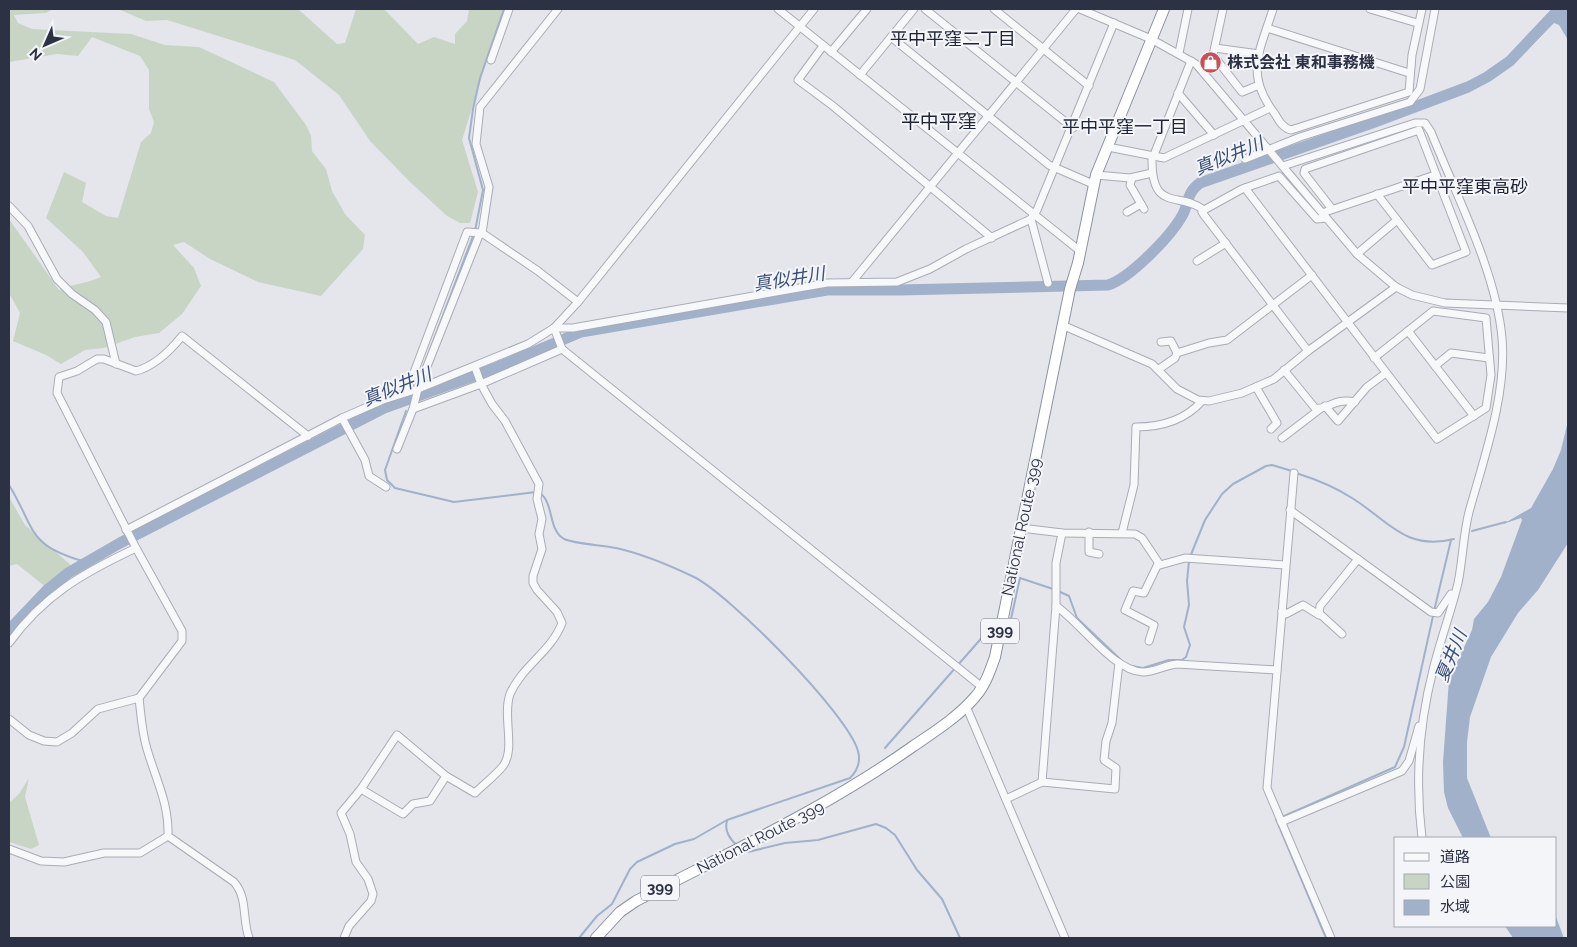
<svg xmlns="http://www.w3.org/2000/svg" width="1577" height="947" font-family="Raleway,'Noto Sans JP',sans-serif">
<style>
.green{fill:#c8d5c5}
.water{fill:#a1b1ca}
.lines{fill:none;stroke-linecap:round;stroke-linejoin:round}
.stream{stroke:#a1b1ca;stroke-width:2}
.river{stroke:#a1b1ca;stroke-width:11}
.minor-casing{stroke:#a9acb5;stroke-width:9}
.highway-casing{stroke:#8c92a2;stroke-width:12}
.minor{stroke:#f7f8fa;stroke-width:7}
.highway{stroke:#fff;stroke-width:10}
.labels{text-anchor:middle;stroke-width:4;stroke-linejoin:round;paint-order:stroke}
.shield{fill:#f4f5f9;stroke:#686c7a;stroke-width:1}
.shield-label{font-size:15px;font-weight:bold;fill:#2c3243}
.poi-label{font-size:16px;font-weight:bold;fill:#2c3243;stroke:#f4f5f9;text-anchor:start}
.street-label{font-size:16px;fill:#2c3243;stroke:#f4f5f9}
.neighbourhood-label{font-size:18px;fill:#1e2434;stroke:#f4f5f9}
.water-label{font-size:18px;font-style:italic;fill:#374e76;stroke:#f4f5f9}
.quarter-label{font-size:19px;fill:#1e2434;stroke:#f4f5f9}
</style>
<rect width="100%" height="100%" fill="#e4e6eb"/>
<g class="green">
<path d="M9 9H53L46 13 14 15 18 23 32 29 131 34 165 45 199 47 274 82 306 125 311 136 312 151 326 169 332 191 345 214 365 235 363 249 321 296 258 282 210 259 184 242 173 245 194 268 201 286 182 314 159 333 135 337 104 348 85 350 61 364 46 355 13 341 20 313 9 293V219L59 290C73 284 88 283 101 277L83 252 46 218 64 172 86 183 82 202 106 216 118 218 141 142 151 133 154 122 149 109V70L140 56 92 37 78 56 57 54 9 62Z"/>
<polygon points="118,9 298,9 337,44 345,43 356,9 384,9 418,44 434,37 455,44 455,34 467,21 469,9 503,9 462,140 478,192 470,223 460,223 447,216 409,181 370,141 339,95 295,60 167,20 146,21"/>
<polygon points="9,497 25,525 74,568 47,588 17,564 9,566"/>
<polygon points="29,778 25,797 39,845 31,849 9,842 9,803 19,794"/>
</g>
<g class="water">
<polygon points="1551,9 1568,9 1568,40 1559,25 1554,23 1530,47 1512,58 1544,25"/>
<polygon points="1568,421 1568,543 1538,590 1518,613 1491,657 1470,717 1467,742 1467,778 1491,838 1463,838 1448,808 1444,792 1443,762 1449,680 1472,630 1474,619 1488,602 1501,577 1522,520 1521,518 1503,524 1531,508 1553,469 1561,450"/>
<polygon points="1556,917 1564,938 1513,938 1505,926 1556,926"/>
</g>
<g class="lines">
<g class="stream">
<polyline points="475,231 483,190 469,138 473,109 480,78 504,9"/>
<polyline points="428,355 473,236"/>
<polyline points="406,411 385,470 387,480 395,488 454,502 536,492"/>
<path d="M1296 473C1315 479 1335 487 1352 498 1389 521 1405 551 1454 539"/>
<path d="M9 485C37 531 26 545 86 562"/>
<path d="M540 493C554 503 548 530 564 539 575 544 602 545 616 548 643 554 669 565 694 577 729 594 848 714 858 751 861 762 858 770 850 778L727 820 694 839 675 844 637 862 630 869 612 904 597 916 579 938"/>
<polyline points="1472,531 1506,522"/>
<polyline points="1190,557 1205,520 1222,494 1233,484 1266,466 1272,465 1292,471"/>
<polyline points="1058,591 1069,596 1077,618 1120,659"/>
<polyline points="1434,611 1451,540"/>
<polyline points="1007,628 1009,628 1020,578 1053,589"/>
<polyline points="1132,666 1143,668 1169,660 1182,660 1186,657 1190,645 1184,627 1189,605 1187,581 1189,561"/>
<polyline points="885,748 993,625 996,626"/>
<polyline points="1282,817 1395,767 1404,747 1433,616"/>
<polyline points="1276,819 1326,938"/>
<path d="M727 821C724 830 730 840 737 845"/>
<polyline points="742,850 748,852 785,843 818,840 876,824 886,828 895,835 917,870 942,899 960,938"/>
</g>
<path class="river" d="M9 630 47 590 68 573 120 543 384 408 493 369 581 332 827 290H900L1108 285C1130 278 1170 237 1182 216 1189 204 1186 193 1200 183L1372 123 1468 87 1487 77 1510 61 1559 9"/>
<defs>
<g id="minor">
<polyline points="558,9 480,107 476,144 489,187 482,233 538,271 578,302"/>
<polyline points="778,9 1080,251"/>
<polyline points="925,9 1073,128"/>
<polyline points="994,9 1089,86"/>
<polyline points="1080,9 1151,39 1196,64 1357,254 1396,287 1412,295 1445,303 1568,308"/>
<polyline points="1223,9 1213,55 1242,92 1259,85"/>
<path d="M1273 9C1260 51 1244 74 1275 114 1279 121 1283 128 1291 130L1409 92 1412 55 1422 9"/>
<polyline points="1370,9 1417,23"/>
<polyline points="1267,28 1409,73"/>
<polyline points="891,37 1049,165 1093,184"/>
<polyline points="823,46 798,80 833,106 992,238"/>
<polyline points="1215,48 1259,54"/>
<polyline points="831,52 867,9"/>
<polyline points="1179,53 1188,9"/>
<polyline points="491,60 509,9"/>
<path d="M1191 61 1152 160C1152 213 1179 191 1204 210"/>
<polyline points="860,75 914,9"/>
<polyline points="1178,93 1214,135"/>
<polyline points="1108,147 1164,158 1270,108"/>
<polyline points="1245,159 1300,137 1410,102 1420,89 1435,9"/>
<path d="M1283 166 1415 123H1425L1431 132C1456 195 1496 271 1502 338 1507 394 1484 458 1469 512 1463 535 1463 559 1458 583 1451 612 1440 641 1433 670 1419 725 1415 782 1422 838"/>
<polyline points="1096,175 1130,178 1152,173"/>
<polyline points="1132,178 1130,185 1144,209"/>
<polyline points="1245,188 1437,439 1486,408 1491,375 1486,318 1433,311 1374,358"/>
<polyline points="9,206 28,226 57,279 72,294 95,310 106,322 116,364"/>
<polyline points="1332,209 1304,173 1305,169 1419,130 1466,252 1432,265 1377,194"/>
<polyline points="1204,210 1202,212 1204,215 1308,351"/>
<polyline points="1204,210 1242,189 1279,176 1317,219 1326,218"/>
<polyline points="1127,212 1141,204"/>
<polyline points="1322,213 1435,175"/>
<polyline points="1031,219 1048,283"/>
<polyline points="1357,254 1397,220"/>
<polyline points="1197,261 1226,243"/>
<polyline points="852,282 1076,9"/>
<polyline points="1062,325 1152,364 1177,389 1198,400 1209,401 1242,393 1274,379 1308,351 1396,287"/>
<polyline points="554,328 573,328 827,283 897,282 930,269 966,249 1031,219 1037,210 1114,23"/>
<polyline points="554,328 562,349 982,687"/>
<polyline points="1408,331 1474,416"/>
<polyline points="1177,353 1209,343 1227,340 1312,275"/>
<polyline points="1435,366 1451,353 1489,358"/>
<polyline points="475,367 481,384 413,409 418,389 480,233"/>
<polyline points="1159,369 1175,358 1177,353 1171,341 1161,342"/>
<path d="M1284 370 1315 408C1327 411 1334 397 1355 402"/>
<polyline points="1256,387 1277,423 1271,429"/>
<polyline points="407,391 467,232 482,233"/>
<polyline points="1325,406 1338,421 1367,387 1386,373"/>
<polyline points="342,418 365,460 369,476 386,487"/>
<polyline points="1282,438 1320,409"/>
<polyline points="397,449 413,409"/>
<polyline points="1294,473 1267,788 1331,938"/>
<polyline points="1290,510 1431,612 1438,613 1451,594"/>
<polyline points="1021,528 1062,533 1135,534 1142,538 1160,565 1185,558 1285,565"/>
<polyline points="126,530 342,418 383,400 418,389 528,344 554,328 578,302 814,9"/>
<polyline points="1089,532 1089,552 1099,554"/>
<path d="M1122 533 1134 485 1136 427C1160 427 1185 420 1202 401"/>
<path d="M1056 606C1081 623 1113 671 1143 672 1155 672 1165 665 1177 664L1277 670"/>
<polyline points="1282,611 1286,614 1303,605 1319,615 1320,606 1358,559"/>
<polyline points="1320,614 1342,634"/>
<polyline points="1149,641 1154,625 1125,610 1133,591 1144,593 1158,564"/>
<path d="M9 643C44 595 83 573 136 548"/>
<path d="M139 698C141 715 142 733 147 749 156 780 169 803 168 836L234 882C248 898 242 919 249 938"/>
<polyline points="966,706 1065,938"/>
<path d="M9 719 29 735 44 741 57 742 72 733 98 709 139 698 182 641V631L136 548 57 393 59 377 77 371 97 359H104L136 371C155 366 170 351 182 336L308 436"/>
<polyline points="1042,782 1056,606 1056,563 1062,533"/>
<polyline points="361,789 403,814 413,804 430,801 446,776"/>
<polyline points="1006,799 1042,782 1115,789 1116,768 1104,760 1106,741 1112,723 1119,663"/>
<polyline points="1281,822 1402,771 1409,761 1419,726"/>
<polyline points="9,849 41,861 64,862 104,853 140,853 168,836"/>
<path d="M344 938 349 926 371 901 373 894 368 879 356 862 350 834 341 813 361 789 397 735 446 776 475 793C484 784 495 776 503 766 516 749 502 716 510 694 522 666 551 652 562 623L557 612 537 590 533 583V576L542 549 539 534 542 519 537 499 539 484 505 421 492 404 481 384 562 349"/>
</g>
<path id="highway" d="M596 938 620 912 636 901C730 852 826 808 912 747 934 732 958 717 975 697 985 686 990 671 995 657L1070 289 1078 263 1096 175 1164 9"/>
</defs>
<use href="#minor" class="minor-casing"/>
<use href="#highway" class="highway-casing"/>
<use href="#minor" class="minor"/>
<use href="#highway" class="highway"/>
</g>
<defs>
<symbol id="shop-disc" viewBox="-11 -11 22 22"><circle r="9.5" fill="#ca4f56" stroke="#f4f5f9"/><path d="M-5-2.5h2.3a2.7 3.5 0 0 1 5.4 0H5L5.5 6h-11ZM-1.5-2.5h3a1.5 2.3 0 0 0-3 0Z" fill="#fff"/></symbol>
</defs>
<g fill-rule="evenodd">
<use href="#shop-disc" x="1198" y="50" width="25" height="25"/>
</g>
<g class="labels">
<g class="shield">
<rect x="981" y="618.5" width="38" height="25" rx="4"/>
<rect x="641" y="875.5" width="38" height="25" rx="4"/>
</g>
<g class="shield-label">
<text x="1000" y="636">399</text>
<text x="660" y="893">399</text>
</g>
<g class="poi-label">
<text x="1227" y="68">株式会社 東和事務機</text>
</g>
<g class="street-label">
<text transform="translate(1021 527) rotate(-78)" y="6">National Route 399</text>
<text transform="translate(760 837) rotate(-27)" y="6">National Route 399</text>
</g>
<g class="neighbourhood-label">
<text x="953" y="45">平中平窪二丁目</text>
<text x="1125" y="133">平中平窪一丁目</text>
<text x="1465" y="193">平中平窪東高砂</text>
</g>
<g class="water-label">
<text transform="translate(1229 156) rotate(-22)" y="6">真似井川</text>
<text transform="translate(789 279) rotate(-9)" y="6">真似井川</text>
<text transform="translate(397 387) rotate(-22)" y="6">真似井川</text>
<text transform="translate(1451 656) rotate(-68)" y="6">夏井川</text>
</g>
<g class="quarter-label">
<text x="939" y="128">平中平窪</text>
</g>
</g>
<rect width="1577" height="947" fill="none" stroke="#2c3243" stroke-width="20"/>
<rect x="1394" y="837" width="162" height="90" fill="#f4f5f9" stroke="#a4a7b0"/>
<rect x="1404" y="853" width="25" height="8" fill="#f7f8fa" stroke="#a4a7b0"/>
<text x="1440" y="862" font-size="15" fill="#2c3243">道路</text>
<rect x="1404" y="874" width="25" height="15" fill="#c8d5c5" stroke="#a4a7b0"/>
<text x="1440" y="887" font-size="15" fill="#2c3243">公園</text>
<rect x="1404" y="900" width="25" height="15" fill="#a1b1ca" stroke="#a4a7b0"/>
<text x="1440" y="912" font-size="15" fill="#2c3243">水域</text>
<g transform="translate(45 45) rotate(225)" stroke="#f4f5f9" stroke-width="4" paint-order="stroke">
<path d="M0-4L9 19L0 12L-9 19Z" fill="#2c3243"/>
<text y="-8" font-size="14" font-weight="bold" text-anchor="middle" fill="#2c3243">N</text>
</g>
</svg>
